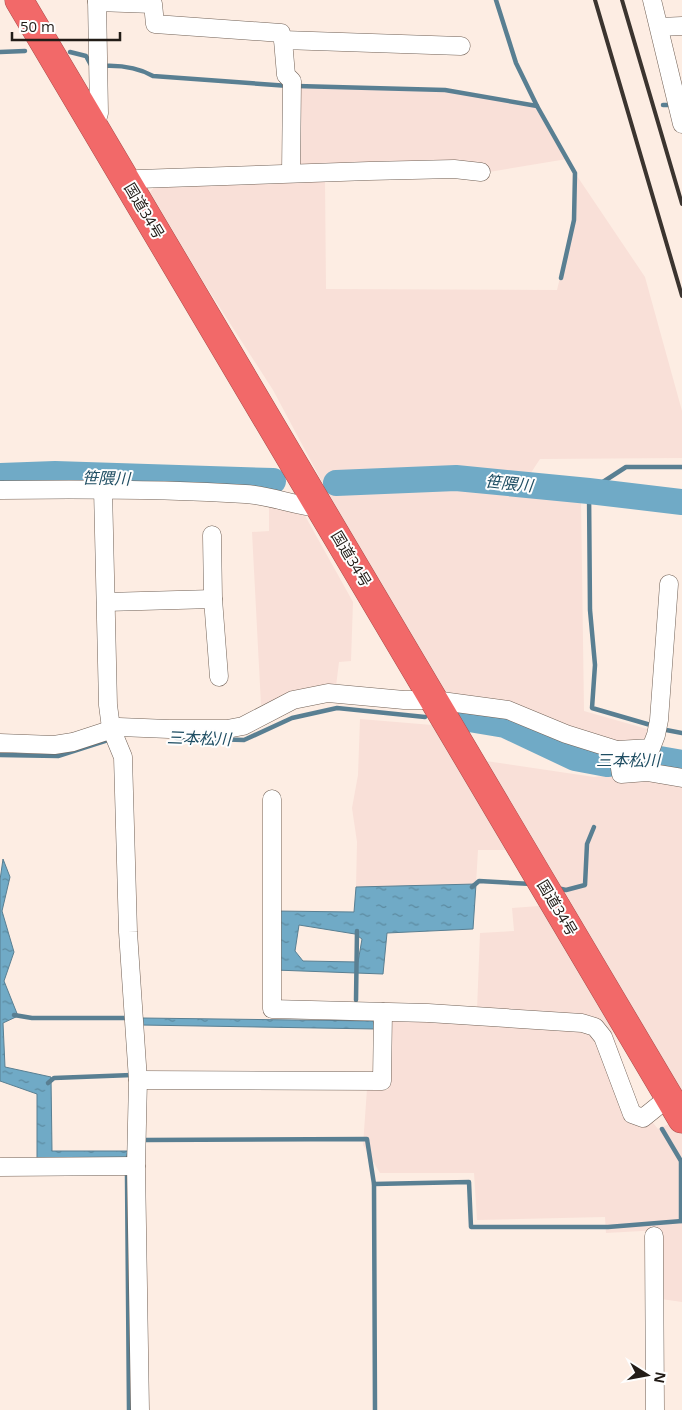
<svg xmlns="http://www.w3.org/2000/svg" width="682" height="1410" font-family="'Open Sans','Noto Sans JP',sans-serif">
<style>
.commercial{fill:#f9e0d8}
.water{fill:url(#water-ripples);stroke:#597f92;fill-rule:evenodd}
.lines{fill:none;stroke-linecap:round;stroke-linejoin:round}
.stream{stroke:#597f92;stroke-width:4.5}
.river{stroke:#70aac6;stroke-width:26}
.street-casing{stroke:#726257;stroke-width:19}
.highway-casing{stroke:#a94e4c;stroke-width:29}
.street{stroke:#fff;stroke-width:18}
.highway{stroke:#f26969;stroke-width:28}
.rail{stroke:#3b342f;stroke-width:4}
.labels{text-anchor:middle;stroke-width:4;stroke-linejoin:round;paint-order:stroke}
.street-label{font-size:15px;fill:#221c17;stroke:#fefefe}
.water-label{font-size:16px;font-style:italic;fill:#1e4d62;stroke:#fefefe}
</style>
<defs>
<pattern id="water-ripples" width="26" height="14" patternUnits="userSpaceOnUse" patternTransform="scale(1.25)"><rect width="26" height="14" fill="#70aac6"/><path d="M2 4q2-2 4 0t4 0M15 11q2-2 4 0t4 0" fill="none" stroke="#5c8aa0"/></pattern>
</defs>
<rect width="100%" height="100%" fill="#fdede3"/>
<g class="commercial">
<polygon points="300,87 445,90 537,105 567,159 489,172 325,178 326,289 557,290 574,220 575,173 645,277 682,411 682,458 540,459 521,488 581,498 584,711 661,733 647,772 682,778 682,1091 486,761 594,777 621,774 617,750 452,702 328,493 273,390 204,283 150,192 157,184 299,179"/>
<polygon points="269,504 303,512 353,602 351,661 339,662 336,686 261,705 252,532 269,531"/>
<polygon points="360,719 432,725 506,850 478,850 476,884 356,887 357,842 352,808 358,775"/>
<polygon points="539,906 607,1017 637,1103 658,1129 682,1118 682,1302 661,1299 660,1230 606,1233 605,1217 477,1220 474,1173 380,1173 363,1145 367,1089 388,1090 386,1007 477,1010 480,933 514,931 512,908"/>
</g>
<g class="water">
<polygon points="3,859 10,877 2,911 14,952 4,981 18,1016 3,1023 5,1067 51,1077 52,1151 128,1151 126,1158 37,1159 37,1094 0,1081 0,880"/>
<path d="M476 884 473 929 387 933 383 974 275 970V911L354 912 356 887ZM299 925 355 934 362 939 358 962 303 961 295 951Z"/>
<polygon points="142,1018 373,1021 376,1029 141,1025"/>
</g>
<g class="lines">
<g class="stream">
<polyline points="496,0 516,63 537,106 575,173 574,220 561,278"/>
<polyline points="0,52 25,51"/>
<polyline points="70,52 86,56 92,67"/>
<path d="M102 66C120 65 137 67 153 76L289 86"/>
<polyline points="297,86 445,90 537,106"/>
<polyline points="663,105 673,105"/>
<polyline points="654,726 592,708 595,665 590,610 589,491 626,467 682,467"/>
<polyline points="661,729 682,733"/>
<polyline points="176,738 244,740 292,718 337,708 425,717"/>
<polyline points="0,755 58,756 111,739"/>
<polyline points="472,887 479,881 532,884"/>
<polyline points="557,888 566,890 585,885 587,844 594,827"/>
<polyline points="356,1000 357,931"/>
<polyline points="14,1015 32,1018 127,1018"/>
<polyline points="48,1083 54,1078 132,1075"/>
<polyline points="662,1129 681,1161 681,1221"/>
<polyline points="145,1140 367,1139 374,1184 469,1182 471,1227 608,1227 682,1221"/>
<polyline points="127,1175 129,1410"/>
<polyline points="374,1184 375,1410"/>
</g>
<g class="river">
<polyline points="0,476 55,474 273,481"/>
<polyline points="336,483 456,478 589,491 682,502"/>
<polyline points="463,718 505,725 575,758 607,764 654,758 682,763"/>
</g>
<defs>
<g id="street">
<polyline points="652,0 682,124"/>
<polyline points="97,2 153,4 155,24 281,33 283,40"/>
<polyline points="660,27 682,26"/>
<polyline points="95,127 99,113 97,0"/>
<polyline points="291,173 292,81 286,75 283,40 461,46"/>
<polyline points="128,183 138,179 369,171 454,169 481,172"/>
<polyline points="103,489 108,705 111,728 123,757 128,932 138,1080 136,1166 140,1410"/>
<path d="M0 490C82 489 164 489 245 494 269 495 295 506 320 508"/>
<polyline points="212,535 213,599 219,677"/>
<polyline points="106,602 213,599"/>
<polyline points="0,743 54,745 73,742 119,727 169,729 227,729 243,726 293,700 328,693 404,700 434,700 508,710 566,734 617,750 651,748 656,735 659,720 669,584"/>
<polyline points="617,750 621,774 647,772 682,778"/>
<polyline points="272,799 272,1009 428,1013 582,1023 595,1027 603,1037 632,1114 643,1118 669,1097"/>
<polyline points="138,1080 382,1081 383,1012"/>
<polyline points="0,1167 136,1166"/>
<polyline points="654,1236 655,1410"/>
</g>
<polyline id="highway" points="19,0 682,1119"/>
</defs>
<use href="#street" class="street-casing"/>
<use href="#highway" class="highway-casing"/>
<use href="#street" class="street"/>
<use href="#highway" class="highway"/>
<g class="rail">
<polyline points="595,0 682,296"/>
<polyline points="622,0 682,204"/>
</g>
</g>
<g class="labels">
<g class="street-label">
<text transform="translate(144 211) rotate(59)" y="5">国道34号</text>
<text transform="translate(351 559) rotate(59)" y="5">国道34号</text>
<text transform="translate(557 908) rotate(59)" y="5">国道34号</text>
</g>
<g class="water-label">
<text transform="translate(106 478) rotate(1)" y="6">笹隈川</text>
<text transform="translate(509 483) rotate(6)" y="6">笹隈川</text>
<text transform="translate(199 738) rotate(2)" y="6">三本松川</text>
<text x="628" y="766">三本松川</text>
</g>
</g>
<g transform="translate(647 1375) rotate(101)" stroke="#fefefe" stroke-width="4" paint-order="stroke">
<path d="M0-4L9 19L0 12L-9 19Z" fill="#221c17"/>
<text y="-8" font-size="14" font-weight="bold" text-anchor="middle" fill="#221c17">N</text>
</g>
<path d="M12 32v8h108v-8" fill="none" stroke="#221c17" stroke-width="2.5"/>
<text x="20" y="32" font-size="15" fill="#221c17" stroke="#fefefe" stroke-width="4" paint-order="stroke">50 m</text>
</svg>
